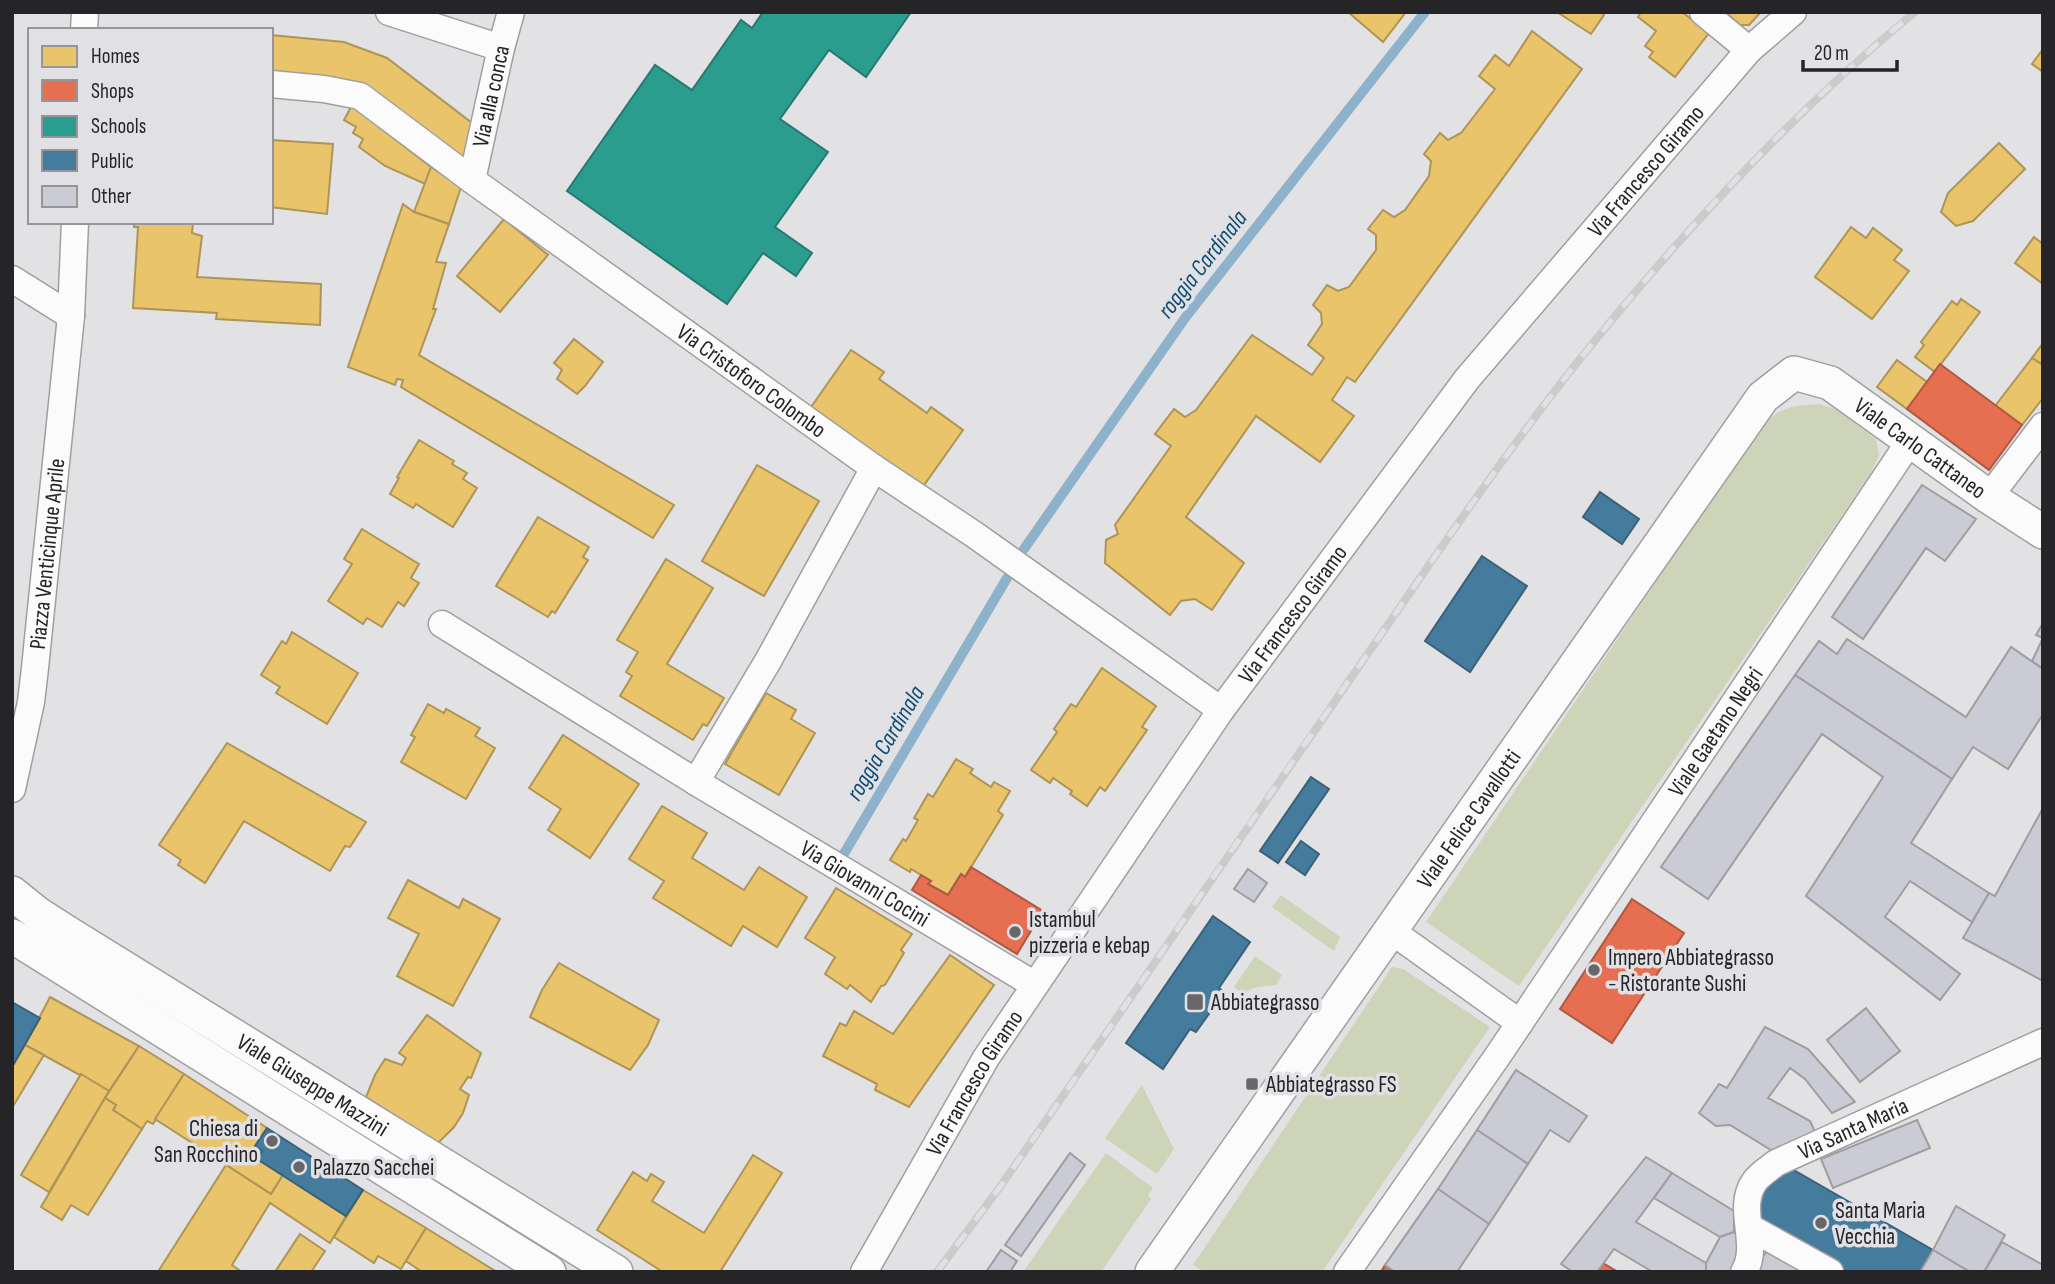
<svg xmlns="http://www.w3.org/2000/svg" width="2055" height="1284" font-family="'Sofia Sans Condensed',sans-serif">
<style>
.green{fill:#ced4b7}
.homes{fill:#e9c46a;stroke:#ae9456;stroke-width:2}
.shops{fill:#e76f51;stroke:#ad5944;stroke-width:2}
.schools{fill:#2a9d8f;stroke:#287970;stroke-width:2}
.public{fill:#457b9d;stroke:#3b617a;stroke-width:2}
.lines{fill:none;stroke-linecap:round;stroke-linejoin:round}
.stream{stroke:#8fb2cc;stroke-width:10}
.building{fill:#cbcbd6;stroke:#9e9ea0;stroke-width:2}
.minor-casing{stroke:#9f9fa0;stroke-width:29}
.tertiary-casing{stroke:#9f9fa0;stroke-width:36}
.minor{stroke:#fbfbfb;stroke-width:26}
.tertiary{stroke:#fbfbfb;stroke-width:33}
.rail-casing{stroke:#cbcbcc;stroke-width:8}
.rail{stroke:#e1e1e5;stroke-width:5;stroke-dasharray:16;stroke-linecap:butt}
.poi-dot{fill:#676769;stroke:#e1e1e5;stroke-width:2.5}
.labels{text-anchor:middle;stroke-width:7;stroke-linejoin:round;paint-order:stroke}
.street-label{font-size:23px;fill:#252527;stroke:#e1e1e5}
.poi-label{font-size:23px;fill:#252527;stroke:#e1e1e5;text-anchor:start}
.water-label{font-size:24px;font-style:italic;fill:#0e4d71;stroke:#e1e1e5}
</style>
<rect width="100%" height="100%" fill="#e2e2e4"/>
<g class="green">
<path d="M1819 404 1836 409 1876 439 1879 455 1871 473 1519 986 1426 922 1762 425C1783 406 1792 406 1819 404Z"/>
<polygon points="1281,895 1340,937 1334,951 1272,907"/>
<polygon points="1255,956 1282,975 1276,985 1257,987 1241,993 1234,987"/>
<polygon points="1392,967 1403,969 1490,1027 1322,1272 1205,1272 1193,1265"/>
<polygon points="1142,1085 1174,1149 1157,1174 1105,1138"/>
<polygon points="1106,1153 1153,1188 1148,1195 1151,1199 1101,1272 1023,1272"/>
</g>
<g class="homes">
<polygon points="1348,12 1406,12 1383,42"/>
<polygon points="1557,12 1601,12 1604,15 1591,34"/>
<polygon points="1641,12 1682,12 1709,33 1675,77 1649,57 1653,52 1645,46 1656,31 1638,17"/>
<polygon points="1725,12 1761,12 1749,25 1740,25"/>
<polygon points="1532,31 1582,69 1355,382 1347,377 1332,400 1354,416 1320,462 1256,416 1186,517 1244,563 1212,610 1195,599 1181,601 1170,615 1105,563 1106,540 1118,534 1115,525 1171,446 1155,434 1174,409 1185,417 1196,410 1252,335 1312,375 1324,358 1308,345 1322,324 1321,313 1313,305 1327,285 1338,291 1349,287 1376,250 1376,235 1368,229 1383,210 1394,217 1405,210 1429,176 1431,161 1424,154 1440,133 1448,140 1461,133 1495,89 1479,76 1495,55 1509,66"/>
<polygon points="271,35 344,42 387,58 476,126 468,165 370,88 271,73"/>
<polygon points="2043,49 2043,72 2032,64"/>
<polygon points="351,107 359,109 383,130 431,167 425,184 385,166 359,147 363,139 353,133 356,127 344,120"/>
<polygon points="271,140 333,144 327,214 271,207"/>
<polygon points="1999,143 2025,169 1973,221 1956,226 1941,212 1948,193"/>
<polygon points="431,167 461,187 449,224 414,212"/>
<polygon points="403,204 414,212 449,224 436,262 446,263 433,309 436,309 419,355 674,505 653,538 401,387 403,380 397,379 395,385 348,367"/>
<polygon points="504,219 548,255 500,312 457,276"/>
<polygon points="134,222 193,222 192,233 202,236 197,277 321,284 320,325 216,319 217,313 133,308 138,227 134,227"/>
<polygon points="1851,227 1866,238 1873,228 1902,250 1894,260 1909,271 1872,319 1815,277"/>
<polygon points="2034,237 2043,244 2043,284 2015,263"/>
<polygon points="1961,299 1980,312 1935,372 1915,357 1924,345 1921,342 1952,301 1957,305"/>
<polygon points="574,339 603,362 585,386 577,394 557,379 562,370 554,363"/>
<polygon points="2043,343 2043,365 2032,358"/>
<polygon points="851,350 884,372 879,379 927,413 931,407 963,430 922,488 809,410"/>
<polygon points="2032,358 2043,365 2043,398 2022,425 1995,406"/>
<polygon points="1897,360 1927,382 1907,409 1877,387"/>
<polygon points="419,440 454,461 452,464 467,473 463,479 477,488 453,527 416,504 413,508 390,494 399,478 397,477"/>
<polygon points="757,465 819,501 764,596 702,561"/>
<polygon points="538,517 589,547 583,557 588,560 555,613 552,611 548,617 496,586"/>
<polygon points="362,529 419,564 411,578 419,583 404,606 398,602 382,627 367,618 363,624 328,601 352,564 344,559"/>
<polygon points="666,559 713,588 667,664 724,698 707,726 703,724 693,740 620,696 632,676 626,672 638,652 617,640"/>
<polygon points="292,632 358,673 327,724 276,693 280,687 261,675 282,641 286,644"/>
<polygon points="1102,668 1156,706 1142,727 1147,730 1105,791 1100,787 1087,806 1070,794 1072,791 1053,778 1050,783 1031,770 1057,732 1054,729 1071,704 1076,707"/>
<polygon points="766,693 796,710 791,719 815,733 779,795 725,764"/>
<polygon points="428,704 444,713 446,709 480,728 475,736 495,748 466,799 401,762 415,737 411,735"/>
<polygon points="563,735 639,784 590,858 548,830 561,809 529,788"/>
<polygon points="227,743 366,822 350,847 345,846 330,871 244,821 205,883 178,865 181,860 159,845"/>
<polygon points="956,759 973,769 970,773 991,787 994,782 1010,791 998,811 1003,815 965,877 961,874 948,895 928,884 931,881 911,869 910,872 890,860 903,839 906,841 918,820 914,818 928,794 933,797"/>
<polygon points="662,806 707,833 692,858 744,890 759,867 807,897 777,947 743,926 731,946 653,898 664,881 629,859"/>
<polygon points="408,880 459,908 463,899 500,919 453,1006 397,976 419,934 388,918"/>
<polygon points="836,888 912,934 901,950 904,953 885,985 881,986 871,1002 850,985 847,989 825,974 835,957 805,938"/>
<polygon points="950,955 994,985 909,1107 875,1090 877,1084 823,1056 840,1023 846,1026 854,1011 893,1034"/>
<polygon points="559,963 659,1020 648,1045 630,1070 530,1017 542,990"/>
<polygon points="50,997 139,1046 109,1091 25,1045"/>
<polygon points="427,1015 481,1053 471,1078 468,1077 460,1089 469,1095 463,1113 454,1127 438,1143 366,1097 375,1075 385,1059 402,1065 406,1058 399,1053"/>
<polygon points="25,1045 44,1055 12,1108 12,1067"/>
<polygon points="139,1046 184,1074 153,1124 147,1121 142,1129 113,1110 116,1105 105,1098"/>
<polygon points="81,1074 109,1091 49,1192 21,1175"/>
<polygon points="184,1074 267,1128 255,1146 262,1151 257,1159 283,1175 271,1194 155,1119"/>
<polygon points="105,1098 116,1105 113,1110 142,1129 88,1215 71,1205 62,1220 41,1207"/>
<polygon points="753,1155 782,1173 720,1272 663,1272 597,1230 633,1172 647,1181 651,1174 664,1182 652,1201 704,1233"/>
<polygon points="226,1165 271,1194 283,1175 346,1216 330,1243 270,1203 232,1265 242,1272 161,1272 159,1270"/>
<polygon points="363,1190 426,1228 401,1269 378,1256 374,1263 334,1237"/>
<polygon points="426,1228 484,1264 497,1272 422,1272 406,1261"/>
<polygon points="300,1234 325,1251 311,1272 275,1272"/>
</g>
<g class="shops">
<polygon points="1940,364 2022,425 1989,470 1907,409"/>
<polygon points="971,867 1043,911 1017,954 912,890 921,875 931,881 928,884 948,895 961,874 965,877"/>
<polygon points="1632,899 1684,933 1612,1043 1560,1009"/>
<polygon points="1603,1263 1618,1272 1597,1272"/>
<polygon points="1385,1265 1395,1272 1381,1272"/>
</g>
<polygon class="schools" points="763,12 911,12 866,77 829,50 780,119 828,152 775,227 812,253 796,276 763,253 727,304 567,191 655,65 692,90 741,20 752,28"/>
<g class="public">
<polygon points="1600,492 1639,519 1622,544 1583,517"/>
<polygon points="1482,556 1527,586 1470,672 1425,641"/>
<polygon points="1311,777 1329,789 1278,863 1260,851"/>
<polygon points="1301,841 1319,854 1305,875 1286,862"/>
<polygon points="1213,916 1250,942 1219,988 1224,992 1211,1011 1196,1032 1190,1029 1163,1069 1126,1043"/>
<polygon points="12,1002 40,1018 12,1067"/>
<polygon points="267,1128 363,1190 346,1216 257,1159 262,1151 255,1146"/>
<polygon points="1792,1169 1933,1250 1920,1272 1848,1272 1759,1220 1757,1205 1775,1173"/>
</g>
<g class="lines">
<g class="stream">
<polyline points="1024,549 1185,318 1425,12"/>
<polyline points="842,857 1007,578"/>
</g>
</g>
<g class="building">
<polygon points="1922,485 1976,519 1945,561 1926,548 1863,639 1832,617"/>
<polygon points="2043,623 2043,638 2036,635"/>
<polygon points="2043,638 2043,669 2032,661"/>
<polygon points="1847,639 1966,717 2011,647 2043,669 2043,714 2008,769 1973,747 1952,779 1795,675 1819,641 1837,654"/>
<polygon points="1795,675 1952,779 1911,843 1989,893 1972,922 1910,881 1885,917 1960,974 1940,1000 1806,896 1883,777 1822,734 1708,899 1661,867"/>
<polygon points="2043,808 2043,981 1963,938 1989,893 1995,896"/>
<polygon points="1248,869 1267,883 1254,902 1234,889"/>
<polygon points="1866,1008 1900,1051 1860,1082 1827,1040"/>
<polygon points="1765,1027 1808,1049 1855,1102 1832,1113 1805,1079 1790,1068 1768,1098 1810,1121 1816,1134 1776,1153 1730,1125 1716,1126 1699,1113 1719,1084 1727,1088"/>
<polygon points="1516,1070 1587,1116 1569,1142 1550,1130 1528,1164 1477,1130"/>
<polygon points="1917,1120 1930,1148 1833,1188 1821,1159"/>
<polygon points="1477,1130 1528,1164 1489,1224 1438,1189"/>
<polygon points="1070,1153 1085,1165 1021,1256 1005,1245"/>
<polygon points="1646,1157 1672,1173 1636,1222 1706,1263 1706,1272 1653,1272 1614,1249 1597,1272 1573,1272 1561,1264"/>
<polygon points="1672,1173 1734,1211 1734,1232 1720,1237 1654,1198"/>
<polygon points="1438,1189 1489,1224 1457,1272 1395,1272 1385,1265"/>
<polygon points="1956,1206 2005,1235 1984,1272 1970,1272 1933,1250"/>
<polygon points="1734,1232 1742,1239 1734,1272 1706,1272 1706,1263 1720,1237"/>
<polygon points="2002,1242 2043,1265 2043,1272 1984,1272"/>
<polygon points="1769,1247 1815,1272 1754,1272"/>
<polygon points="1001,1250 1017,1261 1010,1272 986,1272"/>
<polygon points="1933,1250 1970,1272 1920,1272"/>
</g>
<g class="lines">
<defs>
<g id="minor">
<polyline points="389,12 501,48"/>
<polyline points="1703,12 1749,50"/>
<polyline points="84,30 85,12"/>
<path id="s1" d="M271 84 324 89 360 96 472 180 874 468 975 535 1221 710"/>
<path id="s2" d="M472 180 501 48 511 12"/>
<polyline points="12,279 71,316"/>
<path id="s3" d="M874 468 768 661 696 782 1035 985"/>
<polyline points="1989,497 2043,426"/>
<polyline points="442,624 696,782"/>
<path id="s4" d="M12 789 31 702 35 668 71 316 75 222"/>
<polyline points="1390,930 1520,1023"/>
<polyline points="1749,1227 1830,1272"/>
<path id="s5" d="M864 1272 986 1058 1221 710 1467 379 1749 50 1793 12"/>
<path id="s6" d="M1347 1272 1499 1054 1910 441"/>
<path id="s7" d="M1744 1272C1761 1244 1735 1208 1755 1181 1760 1174 1770 1168 1776 1163L2043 1042"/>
</g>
<g id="tertiary">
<path id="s8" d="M12 893 38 914 66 932 616 1272"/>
<polyline points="12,936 549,1272"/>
<path id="s9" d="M1152 1272 1763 397 1794 373 1830 383 1989 497 2043 532"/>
</g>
</defs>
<use href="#minor" class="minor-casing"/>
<use href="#tertiary" class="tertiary-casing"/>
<use href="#minor" class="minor"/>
<use href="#tertiary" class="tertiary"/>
<defs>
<path id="rail" d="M937 1272 1000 1187C1124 1008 1246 828 1371 649 1436 555 1501 459 1572 369 1675 240 1787 117 1915 12"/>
</defs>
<use href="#rail" class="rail-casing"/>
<use href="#rail" class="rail"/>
</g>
<g class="poi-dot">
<circle cx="1015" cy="932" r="7"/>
<circle cx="1594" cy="970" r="7"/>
<rect x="1186" y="993" width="18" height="18" rx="3.5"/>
<rect x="1245" y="1077" width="14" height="14" rx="3.5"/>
<circle cx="272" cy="1141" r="7"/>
<circle cx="299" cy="1167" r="7"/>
<circle cx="1821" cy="1223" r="7"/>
</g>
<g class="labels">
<g class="street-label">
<text dy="8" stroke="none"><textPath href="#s2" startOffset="86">Via alla conca</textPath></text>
<text dy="8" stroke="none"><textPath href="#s5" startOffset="1353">Via Francesco Giramo</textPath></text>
<text dy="8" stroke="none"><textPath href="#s1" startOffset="574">Via Cristoforo Colombo</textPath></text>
<text dy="8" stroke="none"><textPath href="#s9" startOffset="1255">Viale Carlo Cattaneo</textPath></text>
<text dy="8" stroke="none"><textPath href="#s4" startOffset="238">Piazza Venticinque Aprile</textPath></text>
<text dy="8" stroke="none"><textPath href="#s5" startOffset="786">Via Francesco Giramo</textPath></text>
<text dy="8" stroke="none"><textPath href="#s6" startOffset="654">Viale Gaetano Negri</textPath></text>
<text dy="8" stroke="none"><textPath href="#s9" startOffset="553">Viale Felice Cavallotti</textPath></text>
<text dy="8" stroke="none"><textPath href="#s3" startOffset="558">Via Giovanni Cocini</textPath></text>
<text dy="8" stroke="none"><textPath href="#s5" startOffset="219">Via Francesco Giramo</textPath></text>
<text dy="8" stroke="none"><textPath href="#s8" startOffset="357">Viale Giuseppe Mazzini</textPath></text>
<text dy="8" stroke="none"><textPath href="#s7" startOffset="206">Via Santa Maria</textPath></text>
</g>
<g class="poi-label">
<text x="1029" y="927">Istambul<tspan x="1029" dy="26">pizzeria e kebap</tspan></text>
<text x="1608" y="965">Impero Abbiategrasso<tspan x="1608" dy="26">- Ristorante Sushi</tspan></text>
<text x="1211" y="1010">Abbiategrasso</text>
<text x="1266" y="1092">Abbiategrasso FS</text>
<text x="258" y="1136" text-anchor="end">Chiesa di<tspan x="258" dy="26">San Rocchino</tspan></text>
<text x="313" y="1175">Palazzo Sacchei</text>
<text x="1835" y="1218">Santa Maria<tspan x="1835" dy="26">Vecchia</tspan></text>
</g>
<g class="water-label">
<text transform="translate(1202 264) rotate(-52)" y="8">roggia Cardinala</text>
<text transform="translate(885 743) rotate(-59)" y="8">roggia Cardinala</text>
</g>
</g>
<rect width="2055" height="1284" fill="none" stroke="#252527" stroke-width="28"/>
<rect x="28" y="28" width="245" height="196" fill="#e1e1e5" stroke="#969699" stroke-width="2"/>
<rect x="42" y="46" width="35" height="21" fill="#e9c46a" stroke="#969699" stroke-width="2"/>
<text x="91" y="63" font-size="21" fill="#252527">Homes</text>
<rect x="42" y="80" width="35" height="21" fill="#e76f51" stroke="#969699" stroke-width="2"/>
<text x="91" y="98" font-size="21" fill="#252527">Shops</text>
<rect x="42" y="116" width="35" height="21" fill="#2a9d8f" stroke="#969699" stroke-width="2"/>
<text x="91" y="133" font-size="21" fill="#252527">Schools</text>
<rect x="42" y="150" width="35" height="21" fill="#457b9d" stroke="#969699" stroke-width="2"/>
<text x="91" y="168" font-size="21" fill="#252527">Public</text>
<rect x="42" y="186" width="35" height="21" fill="#cbcbd6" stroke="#969699" stroke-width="2"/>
<text x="91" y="203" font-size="21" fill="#252527">Other</text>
<path d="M1803 60v10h94v-10" fill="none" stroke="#252527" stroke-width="3.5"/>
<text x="1814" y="60" font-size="21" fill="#252527" stroke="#e1e1e5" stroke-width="5" paint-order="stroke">20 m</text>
</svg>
